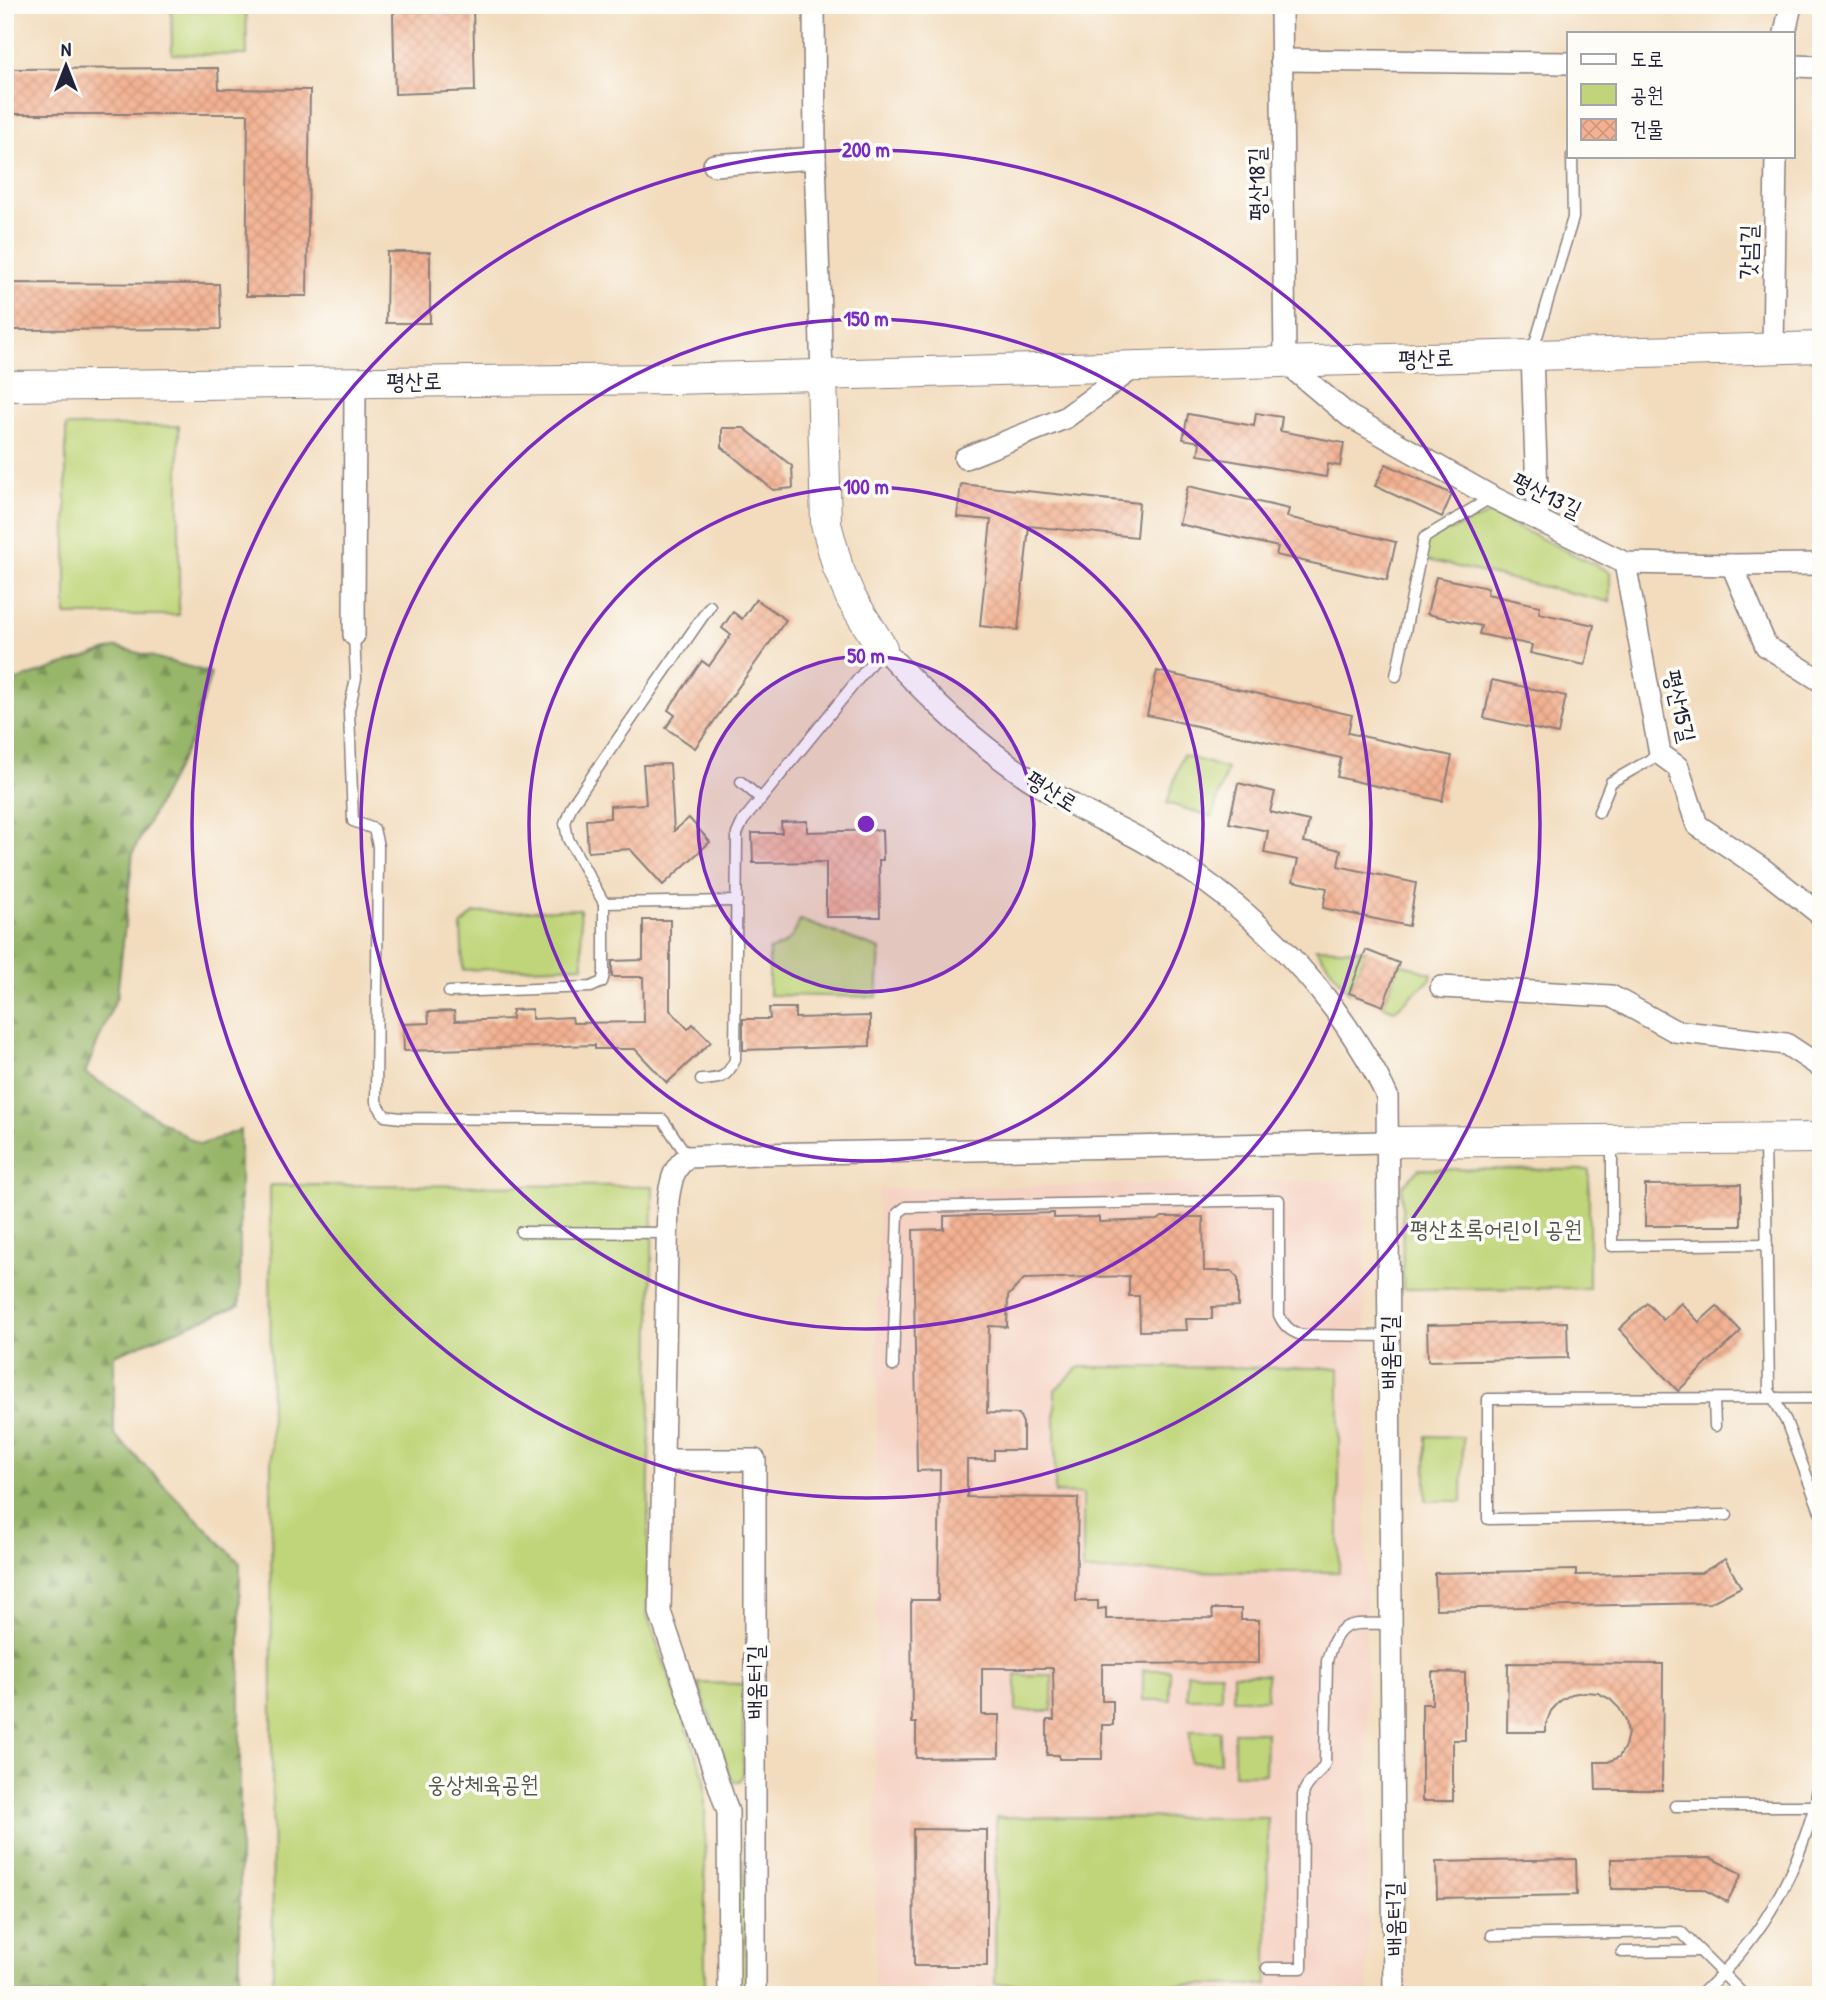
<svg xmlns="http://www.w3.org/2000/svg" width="1826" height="2000" font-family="'Patrick Hand','Poor Story',sans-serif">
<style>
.built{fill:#f5d2c2}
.forest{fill:url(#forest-firs);stroke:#5d6c52;stroke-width:2}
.park{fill:#c0d579;stroke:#717c5a;stroke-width:2}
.building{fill:url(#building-cross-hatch)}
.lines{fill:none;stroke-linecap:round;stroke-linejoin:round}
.lane-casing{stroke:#8a7f7c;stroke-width:13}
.street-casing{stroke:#8a7f7c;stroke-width:24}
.secondary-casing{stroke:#8a7f7c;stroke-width:32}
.lane{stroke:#fff;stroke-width:10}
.street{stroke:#fff;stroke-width:21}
.secondary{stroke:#fff;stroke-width:30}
.ring{fill:none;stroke:#7b2cbf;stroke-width:3.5}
.labels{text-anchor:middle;stroke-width:7;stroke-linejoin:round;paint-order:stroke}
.street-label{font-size:23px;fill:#22223b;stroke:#fdfcf7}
.park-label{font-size:23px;fill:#51584e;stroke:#fdfcf7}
.centre{fill:#7b2cbf;stroke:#fdfcf7;stroke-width:3.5}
.ring-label{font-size:21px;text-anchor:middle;font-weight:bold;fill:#7b2cbf;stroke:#fdfcf7;stroke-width:7;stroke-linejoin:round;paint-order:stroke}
</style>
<defs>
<pattern id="forest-firs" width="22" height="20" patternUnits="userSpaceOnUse" patternTransform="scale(1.75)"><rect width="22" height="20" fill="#98b669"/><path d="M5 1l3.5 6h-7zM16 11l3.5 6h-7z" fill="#7c9458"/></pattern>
<pattern id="building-cross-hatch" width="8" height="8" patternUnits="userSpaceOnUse" patternTransform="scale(1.75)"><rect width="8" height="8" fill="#f3b191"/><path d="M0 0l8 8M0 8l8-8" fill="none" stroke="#d0987e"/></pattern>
</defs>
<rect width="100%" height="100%" fill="#fdfcf7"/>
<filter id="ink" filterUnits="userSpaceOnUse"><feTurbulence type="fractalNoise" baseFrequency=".0143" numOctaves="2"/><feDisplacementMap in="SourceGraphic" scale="14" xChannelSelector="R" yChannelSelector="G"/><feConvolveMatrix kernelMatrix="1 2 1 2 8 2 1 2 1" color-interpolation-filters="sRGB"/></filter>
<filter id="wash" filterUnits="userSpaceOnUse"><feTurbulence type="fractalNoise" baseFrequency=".00686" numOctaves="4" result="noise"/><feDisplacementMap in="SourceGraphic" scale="28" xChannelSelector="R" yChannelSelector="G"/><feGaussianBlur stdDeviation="1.57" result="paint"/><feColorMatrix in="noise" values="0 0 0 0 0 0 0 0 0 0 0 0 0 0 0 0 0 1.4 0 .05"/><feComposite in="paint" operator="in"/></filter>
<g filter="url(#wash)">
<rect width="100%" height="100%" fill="#f2dcbd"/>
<polygon class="built" points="1365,1180 1368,1995 875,1995 878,1189"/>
<polygon class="forest" points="117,647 211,673 191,740 133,852 117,996 85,1073 200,1145 240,1130 240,1305 114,1355 114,1434 240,1563 240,1995 5,1995 5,673 14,681"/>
<g class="park">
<polygon points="171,5 246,5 247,55 172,54"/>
<rect x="66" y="426" width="113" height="189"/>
<polygon points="1490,514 1610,572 1610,602 1423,559 1429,539"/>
<polygon points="1183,755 1227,769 1212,817 1167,803"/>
<polygon points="580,909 583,966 463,970 461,926 474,913"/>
<path d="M800 920 880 949 877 997 769 995V950C788 945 793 938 800 920Z"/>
<polygon points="1316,948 1366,950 1349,993"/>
<polygon points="1399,963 1432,974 1431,979 1395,1010 1383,1006"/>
<polygon points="1419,1169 1589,1170 1589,1288 1403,1289 1402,1186"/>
<polygon points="270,1185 653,1186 647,1614 705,1779 705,1995 273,1995"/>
<polygon points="1079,1367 1339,1368 1339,1572 1083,1571 1083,1494 1055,1493 1055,1390"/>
<polygon points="1426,1436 1463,1437 1462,1501 1426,1501"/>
<rect x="1143" y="1670" width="27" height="30"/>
<rect x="1187" y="1673" width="34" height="25"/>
<rect x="1233" y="1674" width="34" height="25"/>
<rect x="1016" y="1675" width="36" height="36"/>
<polygon points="698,1683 743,1684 743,1774 740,1782 733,1781 729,1773"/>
<polygon points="1190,1731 1220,1731 1220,1763 1190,1762"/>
<polygon points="1234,1732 1266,1732 1265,1774 1234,1774"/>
<polygon points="996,1817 1268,1818 1267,1985 995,1984"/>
<polygon points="740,1858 744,1861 747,1995 738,1995 737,1859"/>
</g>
<g id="blocks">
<g class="building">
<polygon points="405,5 473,5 475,91 395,94 393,14"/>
<polygon points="218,68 219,89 310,90 307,296 246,296 248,114 5,114 5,69"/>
<polygon points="387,252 430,252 430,323 386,323"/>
<polygon points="5,283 219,284 221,329 5,330"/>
<polygon points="1256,413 1282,417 1280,431 1344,443 1340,466 1328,464 1326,477 1198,455 1200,442 1183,439 1188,414 1254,426"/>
<polygon points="722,428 744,428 792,466 793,488 773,490 722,447"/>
<polygon points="1386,464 1452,494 1442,517 1375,486"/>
<polygon points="961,484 1139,503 1136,537 1029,526 1018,630 980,626 991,520 957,517"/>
<polygon points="1188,486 1289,509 1287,517 1396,542 1387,580 1276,555 1278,547 1179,524"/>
<polygon points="1436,577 1488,588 1487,594 1540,606 1539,613 1594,625 1585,665 1530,653 1532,645 1479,634 1481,626 1427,614"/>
<polygon points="756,599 786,620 695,748 666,728 675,715 668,710 702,661 709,666 731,635 722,628 733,612 742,619"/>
<polygon points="1157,671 1352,715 1348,733 1452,756 1442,801 1337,777 1341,758 1147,715"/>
<polygon points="1492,680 1566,696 1558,734 1484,718"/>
<polygon points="670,764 674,831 689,818 710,842 663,885 630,849 588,852 586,820 610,818 610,806 646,804 643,765"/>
<polygon points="1238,783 1275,792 1270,812 1309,821 1304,842 1341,850 1338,866 1416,883 1409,926 1323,908 1327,888 1293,881 1298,860 1264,853 1268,831 1229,823"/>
<polygon points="807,821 807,832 882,830 883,860 879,860 880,917 826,917 826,862 753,863 752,833 782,833 781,822"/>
<polygon points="643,920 670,920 670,1010 688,1029 693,1024 711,1042 667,1083 635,1049 595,1049 595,1045 404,1051 403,1024 429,1023 428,1012 454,1011 455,1021 512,1019 512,1010 532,1009 532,1019 572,1017 573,1023 644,1022 643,977 612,977 612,961 643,960"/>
<polygon points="1366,950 1399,963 1383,1006 1349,993"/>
<polygon points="769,1008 795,1008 795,1018 870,1016 870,1046 743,1050 743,1019 770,1019"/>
<polygon points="1741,1184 1741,1226 1645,1226 1645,1185"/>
<polygon points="1054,1213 1054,1218 1099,1217 1099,1222 1158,1220 1162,1217 1203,1217 1204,1271 1232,1271 1238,1279 1238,1306 1212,1307 1212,1319 1186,1319 1187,1330 1140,1331 1139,1296 1129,1296 1129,1276 1024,1279 1008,1296 1007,1327 989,1326 987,1413 1019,1414 1023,1423 1023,1450 994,1450 994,1460 967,1460 967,1497 1078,1498 1076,1601 1098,1601 1098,1609 1106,1608 1106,1619 1213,1618 1212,1609 1241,1609 1241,1620 1259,1620 1259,1663 1102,1664 1102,1701 1113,1701 1113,1725 1102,1725 1102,1759 1059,1759 1059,1755 1047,1755 1047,1720 1054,1720 1053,1668 982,1668 982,1715 999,1715 999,1757 916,1758 916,1723 912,1723 911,1600 938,1600 940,1470 917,1471 913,1230 944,1229 944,1216"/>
<polygon points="1647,1303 1663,1320 1681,1303 1699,1322 1717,1306 1741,1331 1678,1391 1619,1329"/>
<polygon points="1567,1322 1568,1358 1428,1361 1427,1325"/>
<polygon points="1725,1559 1741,1587 1710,1603 1436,1609 1435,1573 1576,1570 1576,1575 1701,1573"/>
<polygon points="1508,1663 1663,1664 1662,1790 1596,1790 1595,1762 1608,1762 1619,1757 1625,1746 1628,1733 1626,1720 1619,1708 1610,1699 1598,1693 1584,1692 1572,1694 1560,1701 1551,1711 1546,1724 1546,1732 1507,1732"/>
<polygon points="1432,1672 1465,1673 1465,1740 1453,1740 1453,1801 1422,1801 1422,1704 1432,1704"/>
<polygon points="913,1829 987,1830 987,1966 914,1966"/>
<polygon points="1711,1858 1742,1874 1727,1902 1703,1889 1611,1889 1611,1859"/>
<polygon points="1576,1859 1577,1895 1437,1898 1436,1862"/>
</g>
</g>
</g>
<g filter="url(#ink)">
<use href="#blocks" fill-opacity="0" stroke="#8a7f7c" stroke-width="2"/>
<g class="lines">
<defs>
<g id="lane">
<polyline points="1532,353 1573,218 1572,156"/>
<polyline points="354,635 356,678 349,711 353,821 374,829 378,846 376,1102 385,1116 401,1118 663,1120 688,1157"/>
<polyline points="1396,676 1424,538 1492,497"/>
<polyline points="741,782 761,799"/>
<polyline points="1599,812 1611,782 1660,754"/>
<polyline points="604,903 568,839 565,823 572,805 710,606"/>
<polyline points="449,992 591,987 602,982 604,975 604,903 737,901"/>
<path d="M701 1080C720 1079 726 1079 735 1060L737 834 743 821 881 651"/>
<polyline points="1765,1140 1769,1390 1786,1421 1821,1514"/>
<polyline points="1612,1141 1612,1246 1767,1244"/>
<polyline points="521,1232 669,1233"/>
<path d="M893 1366 898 1213 906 1207 1279 1200V1315C1284 1326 1290 1331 1301 1335L1389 1336"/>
<polyline points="1714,1399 1715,1426"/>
<polyline points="1727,1515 1488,1519 1488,1399 1821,1398"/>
<polyline points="1675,1806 1815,1806"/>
<polyline points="1492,1935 1681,1932 1744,1995"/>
<polyline points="1622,1952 1700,1951"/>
<path d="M1267 1968H1302L1303 1795C1306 1781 1320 1776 1325 1763L1327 1661C1338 1617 1352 1624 1391 1624"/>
<path d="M1700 1995C1759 1941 1792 1885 1814 1808 1818 1794 1819 1779 1821 1765"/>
</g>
<g id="street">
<polyline points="814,5 815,158 822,376"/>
<polyline points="1281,5 1285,362 1349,416 1492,497 1625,563 1732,565 1821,564"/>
<polyline points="1785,33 1791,5"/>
<polyline points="1281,60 1569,63"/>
<polyline points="1793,66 1821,67"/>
<polyline points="714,165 815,158"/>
<polyline points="1773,348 1776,156"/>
<polyline points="1532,355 1538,519"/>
<polyline points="965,458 1065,418 1136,366"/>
<polyline points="1625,563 1660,754 1678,767 1697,825 1764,870 1821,915"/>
<polyline points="1732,565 1766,646 1821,681"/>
<polyline points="354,635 355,382"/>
<path d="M882 648C920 688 959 728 1003 760 1025 777 1051 793 1075 806 1099 820 1126 830 1150 845 1223 888 1284 942 1335 1010 1355 1038 1373 1065 1387 1096L1394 1995"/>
<polyline points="1441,987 1611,996 1675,1031 1786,1044 1821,1067"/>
<polyline points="663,1460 755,1460 755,1995"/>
<path d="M729 1995 728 1812 660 1612 668 1200C671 1183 672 1168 688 1157L759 1154 1387 1142"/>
</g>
<g id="secondary">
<polyline points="822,376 826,524 838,568 851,598 882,648"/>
<polyline points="5,386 672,379 1821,347"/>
<polyline points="1387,1142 1821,1138"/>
</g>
</defs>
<use href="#lane" class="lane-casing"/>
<use href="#street" class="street-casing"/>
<use href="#secondary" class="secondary-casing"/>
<use href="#lane" class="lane"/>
<use href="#street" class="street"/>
<use href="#secondary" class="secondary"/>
</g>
</g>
<circle cx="866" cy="824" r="168" fill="#7b2cbf" fill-opacity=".12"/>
<g class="ring">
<circle cx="866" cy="824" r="168"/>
<circle cx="866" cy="824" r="337"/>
<circle cx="866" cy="824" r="505"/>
<circle cx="866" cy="824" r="674"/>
</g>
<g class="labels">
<g class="street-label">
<text transform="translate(1257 184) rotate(-91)" y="8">평산18길</text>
<text transform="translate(1748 252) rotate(-89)" y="8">갓넘길</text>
<text transform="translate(1426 358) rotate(-2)" y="8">평산로</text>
<text transform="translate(414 381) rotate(-1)" y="8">평산로</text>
<text transform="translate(1547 495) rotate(26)" y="8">평산13길</text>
<text transform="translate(1680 706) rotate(77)" y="8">평산15길</text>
<text transform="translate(1052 791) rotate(32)" y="8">평산로</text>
<text transform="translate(1389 1352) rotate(-90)" y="8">배움터길</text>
<text transform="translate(755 1682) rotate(-90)" y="8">배움터길</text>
<text transform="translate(1394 1919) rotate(-91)" y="8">배움터길</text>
</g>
<g class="park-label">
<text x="1496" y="1237">평산초록어린이 공원</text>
<text x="483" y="1792">웅상체육공원</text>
</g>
</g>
<circle cx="866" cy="824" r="10" class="centre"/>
<g class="ring-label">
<text x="866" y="157">200 m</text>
<text x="866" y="326">150 m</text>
<text x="866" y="494">100 m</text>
<text x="866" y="663">50 m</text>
</g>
<rect width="1826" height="2000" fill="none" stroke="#fdfcf7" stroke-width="28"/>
<rect x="1567" y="32" width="228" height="126" fill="#fdfcf7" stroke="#a5a5ac" stroke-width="2"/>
<rect x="1581" y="54" width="35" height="10" fill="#ffffff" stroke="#a5a5ac" stroke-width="2"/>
<text x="1630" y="66" font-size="21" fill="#22223b">도로</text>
<rect x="1581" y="84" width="35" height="21" fill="#c0d579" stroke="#a5a5ac" stroke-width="2"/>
<text x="1630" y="102" font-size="21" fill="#22223b">공원</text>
<rect x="1581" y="119" width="35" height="21" fill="url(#building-cross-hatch)" stroke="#a5a5ac" stroke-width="2"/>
<text x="1630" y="136" font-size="21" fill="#22223b">건물</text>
<g transform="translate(66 66)" stroke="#fdfcf7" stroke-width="5" paint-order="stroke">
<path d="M0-5L12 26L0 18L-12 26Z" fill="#22223b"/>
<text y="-10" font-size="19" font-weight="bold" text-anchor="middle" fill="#22223b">N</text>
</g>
</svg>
